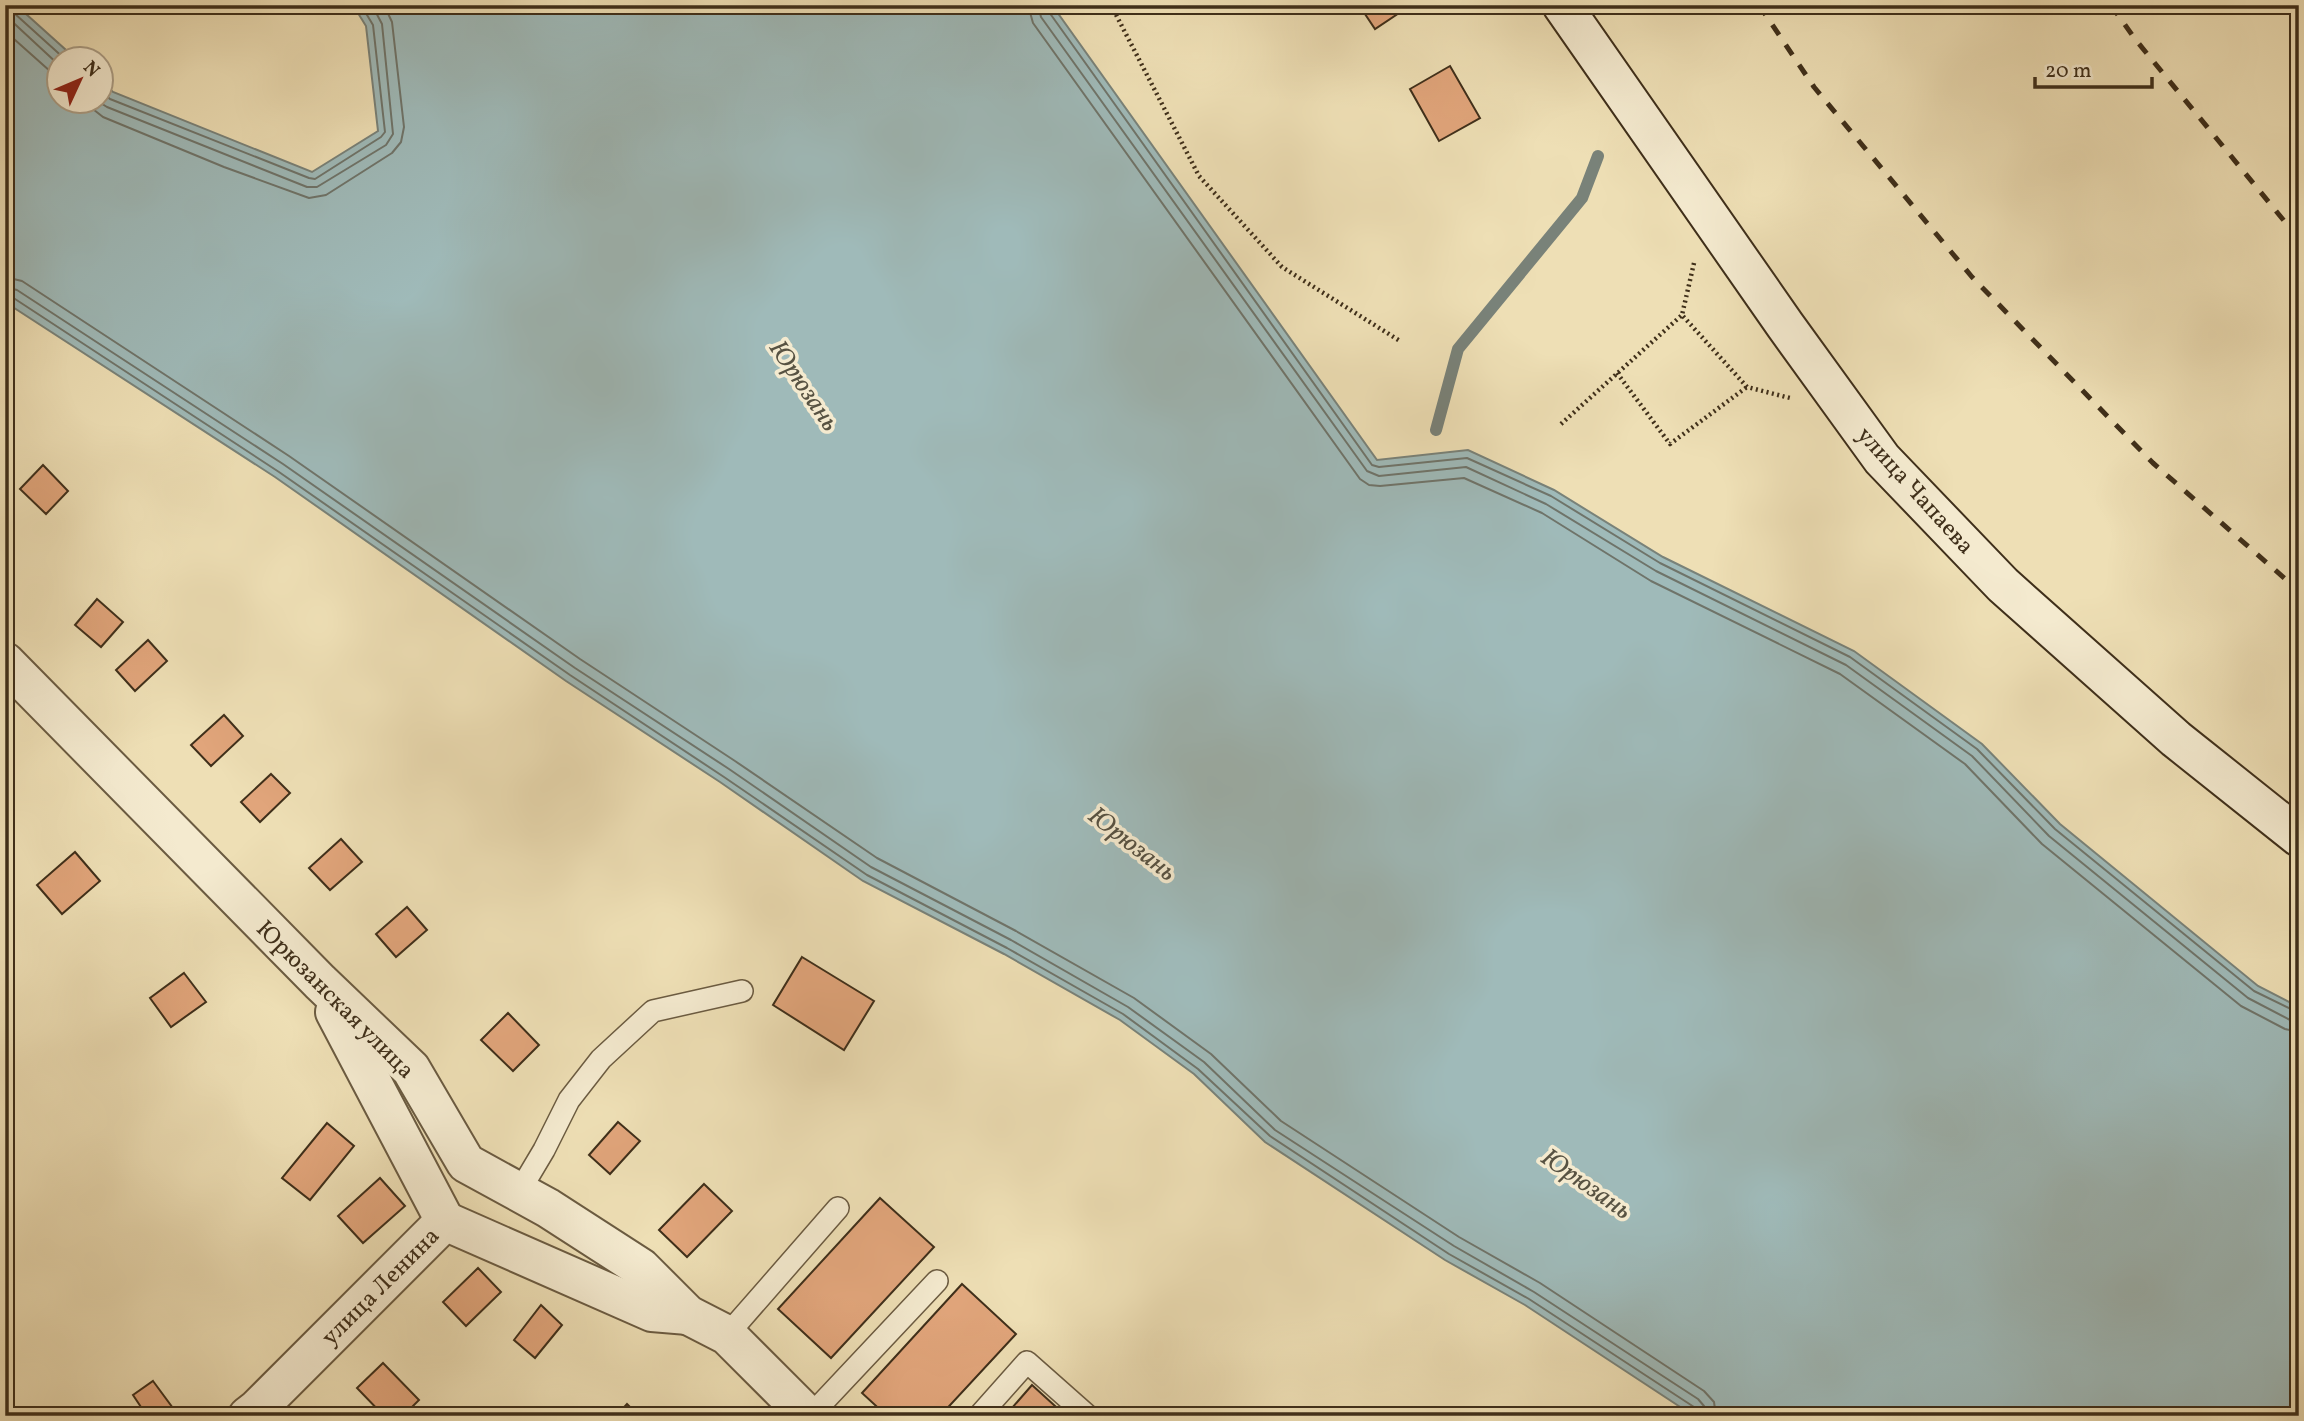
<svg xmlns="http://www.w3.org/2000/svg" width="2304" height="1421" font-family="Vollkorn,serif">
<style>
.water{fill:#9fbab9;stroke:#798279;stroke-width:2}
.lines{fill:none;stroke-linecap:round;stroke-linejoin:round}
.shore{stroke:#6f746a;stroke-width:2}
.stream{stroke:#798279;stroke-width:12}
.building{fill:#e1a57b;stroke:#3f2f1a;stroke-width:2}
.lane-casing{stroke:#6b5b41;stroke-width:24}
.street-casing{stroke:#6b5b41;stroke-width:42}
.secondary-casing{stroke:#3f2f1a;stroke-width:42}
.path{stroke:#3f2f1a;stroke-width:4.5;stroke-dasharray:2 3.5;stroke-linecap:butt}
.lane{stroke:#f4eacf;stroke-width:21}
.street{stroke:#f4eacf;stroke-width:38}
.secondary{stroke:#f4eacf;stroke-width:38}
.rail{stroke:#3f2f1a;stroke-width:5;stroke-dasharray:12 12;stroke-linecap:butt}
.labels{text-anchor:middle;stroke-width:7;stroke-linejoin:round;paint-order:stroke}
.street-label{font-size:24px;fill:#3f2f1a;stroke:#f4eacf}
.water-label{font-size:26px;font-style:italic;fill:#575242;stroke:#f4eacf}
</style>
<rect width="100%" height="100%" fill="#eedfb5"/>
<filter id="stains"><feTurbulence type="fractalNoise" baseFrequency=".00286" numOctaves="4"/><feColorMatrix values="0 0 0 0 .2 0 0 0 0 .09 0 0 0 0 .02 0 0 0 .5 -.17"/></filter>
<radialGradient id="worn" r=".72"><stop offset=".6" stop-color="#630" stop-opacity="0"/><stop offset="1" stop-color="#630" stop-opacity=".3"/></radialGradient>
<polygon class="water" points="5,5 16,5 76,59 60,60 60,102 102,102 102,82 113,92 312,172 378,131 366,26 353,5 1052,5 1377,460 1468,450 1554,490 1663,557 1854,651 1982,744 2060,824 2258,986 2299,1007 2299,1416 1694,1416 1525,1305 1445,1260 1265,1142 1194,1074 1120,1020 1004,954 863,881 720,782 566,681 275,477 5,302"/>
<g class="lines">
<g class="shore">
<polyline points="12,5 14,13 66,60"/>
<polyline points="1028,5 1033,23 1360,479 1369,485 1380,486 1464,478 1542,513 1651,581 1840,674 1965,764 2042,844 2241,1006 2285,1029 2299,1032"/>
<polyline points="1038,5 1041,17 1367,471 1379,476 1466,467 1546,504 1656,571 1846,665 1972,756 2049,836 2248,998 2290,1020 2299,1021"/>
<polyline points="1047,5 1049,12 1372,465 1379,467 1467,458 1551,496 1660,563 1850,657 1977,749 2055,829 2254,991 2299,1013"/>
<polyline points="5,15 60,66"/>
<polyline points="5,31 60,80"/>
<polyline points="102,92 110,99 309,178 315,179 381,137 385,132 373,25 361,5"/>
<polyline points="84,102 103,117 224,167 309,198 326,195 392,153 401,142 404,127 392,22 384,5"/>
<polyline points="99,102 107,107 307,187 317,187 386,145 393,134 382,24 372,5"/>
<polyline points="5,277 22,281 289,456 580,659 735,761 877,858 1016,931 1134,998 1211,1054 1281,1121 1459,1237 1540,1283 1704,1391 1714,1402 1716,1416"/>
<polyline points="5,287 17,290 283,464 575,668 729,769 871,867 1011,940 1128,1007 1204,1062 1275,1130 1454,1246 1534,1292 1698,1399 1704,1406 1706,1416"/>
<polyline points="5,296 12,297 279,472 570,675 724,777 867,875 1007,948 1123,1014 1198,1069 1270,1136 1449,1254 1529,1299 1694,1407 1697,1416"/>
</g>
<polyline class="stream" points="1436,430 1458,349 1582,198 1598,156"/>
</g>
<g class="building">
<polygon points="1359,5 1411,5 1375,29"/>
<polygon points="1450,66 1480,118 1439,141 1410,89"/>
<polygon points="43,465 68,491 46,514 20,489"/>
<polygon points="97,599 123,622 101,647 75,625"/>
<polygon points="148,640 167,661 135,691 116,670"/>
<polygon points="224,715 243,736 211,766 191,745"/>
<polygon points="271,774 290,793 260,822 241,802"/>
<polygon points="341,839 362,862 330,890 309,868"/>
<polygon points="75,852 100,881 62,914 37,885"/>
<polygon points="407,907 427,930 396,957 376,934"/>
<polygon points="802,957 874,1001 844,1050 773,1005"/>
<polygon points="184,973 206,1002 171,1027 150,998"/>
<polygon points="508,1013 539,1045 513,1071 481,1040"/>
<polygon points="618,1122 640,1141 610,1174 589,1155"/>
<polygon points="327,1123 354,1146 310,1200 282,1178"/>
<polygon points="380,1178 405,1206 363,1243 338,1216"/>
<polygon points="704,1184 732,1211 687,1257 659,1230"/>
<polygon points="880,1198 934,1247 831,1358 778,1309"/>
<polygon points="478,1268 501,1292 466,1326 443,1302"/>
<polygon points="962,1284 1016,1334 940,1416 887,1416 862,1393"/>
<polygon points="541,1305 562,1325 535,1358 514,1340"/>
<polygon points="383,1363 419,1400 403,1416 384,1416 357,1388"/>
<polygon points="153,1381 178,1415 177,1416 147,1416 133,1395"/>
<polygon points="1032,1385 1066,1416 1005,1416"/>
<polygon points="627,1404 639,1416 616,1416"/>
</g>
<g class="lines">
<defs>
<g id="lane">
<polyline points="519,1192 544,1150 569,1100 601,1059 653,1011 742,991"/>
<polyline points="727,1335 838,1208"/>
<polyline points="810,1416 937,1281"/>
<polyline points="979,1416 1027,1362 1088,1416"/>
</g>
<g id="street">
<polyline points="5,662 320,982 411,1069 466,1163 548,1208 641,1268 688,1315 727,1335 808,1416"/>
<polyline points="335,1012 445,1221"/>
<polyline points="248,1416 257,1409 445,1221 652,1312 688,1315"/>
</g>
<polyline id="secondary" points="1562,5 1785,325 1882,459 2003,585 2176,739 2299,837"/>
</defs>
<use href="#lane" class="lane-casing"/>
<use href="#street" class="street-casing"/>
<use href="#secondary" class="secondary-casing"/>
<g class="path">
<polyline points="1111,5 1199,176 1282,267 1400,341"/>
<polyline points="1694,263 1682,315 1747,387 1790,398"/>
<polyline points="1617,373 1670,444 1747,387"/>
<polyline points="1561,424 1682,315"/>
</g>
<use href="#lane" class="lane"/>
<use href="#street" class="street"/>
<use href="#secondary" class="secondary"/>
<g class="rail">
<polyline points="1759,5 1814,87 1972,277 2153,463 2299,591"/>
<polyline points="2111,5 2135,39 2299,239"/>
</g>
</g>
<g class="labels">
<g class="street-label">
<text transform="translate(1916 490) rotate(48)" y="8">улица Чапаева</text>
<text transform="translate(336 999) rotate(45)" y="8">Юрюзанская улица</text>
<text transform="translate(380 1286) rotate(-45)" y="8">улица Ленина</text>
</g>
<g class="water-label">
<text transform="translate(805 385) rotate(56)" y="9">Юрюзань</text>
<text transform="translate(1133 843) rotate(38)" y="9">Юрюзань</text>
<text transform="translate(1587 1183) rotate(35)" y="9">Юрюзань</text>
</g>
</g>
<rect width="2304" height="1421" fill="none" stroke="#eedfb5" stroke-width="28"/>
<rect x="7" y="7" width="2290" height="1407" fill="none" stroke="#3f2f1a" stroke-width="3.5"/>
<rect x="14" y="14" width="2276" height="1393" fill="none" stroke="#3f2f1a" stroke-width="2"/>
<g transform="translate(80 80) rotate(46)"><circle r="33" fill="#f4eacf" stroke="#ac9f87" stroke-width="2"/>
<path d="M0-5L12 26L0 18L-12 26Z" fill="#8f2418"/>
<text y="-10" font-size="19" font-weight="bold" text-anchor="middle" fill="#3f2f1a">N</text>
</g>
<path d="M2035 77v10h117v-10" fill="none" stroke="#3f2f1a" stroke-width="3.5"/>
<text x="2045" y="77" font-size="21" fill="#3f2f1a" stroke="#f4eacf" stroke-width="5" paint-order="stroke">20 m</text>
<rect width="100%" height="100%" filter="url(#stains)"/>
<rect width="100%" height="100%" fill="url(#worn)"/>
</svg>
